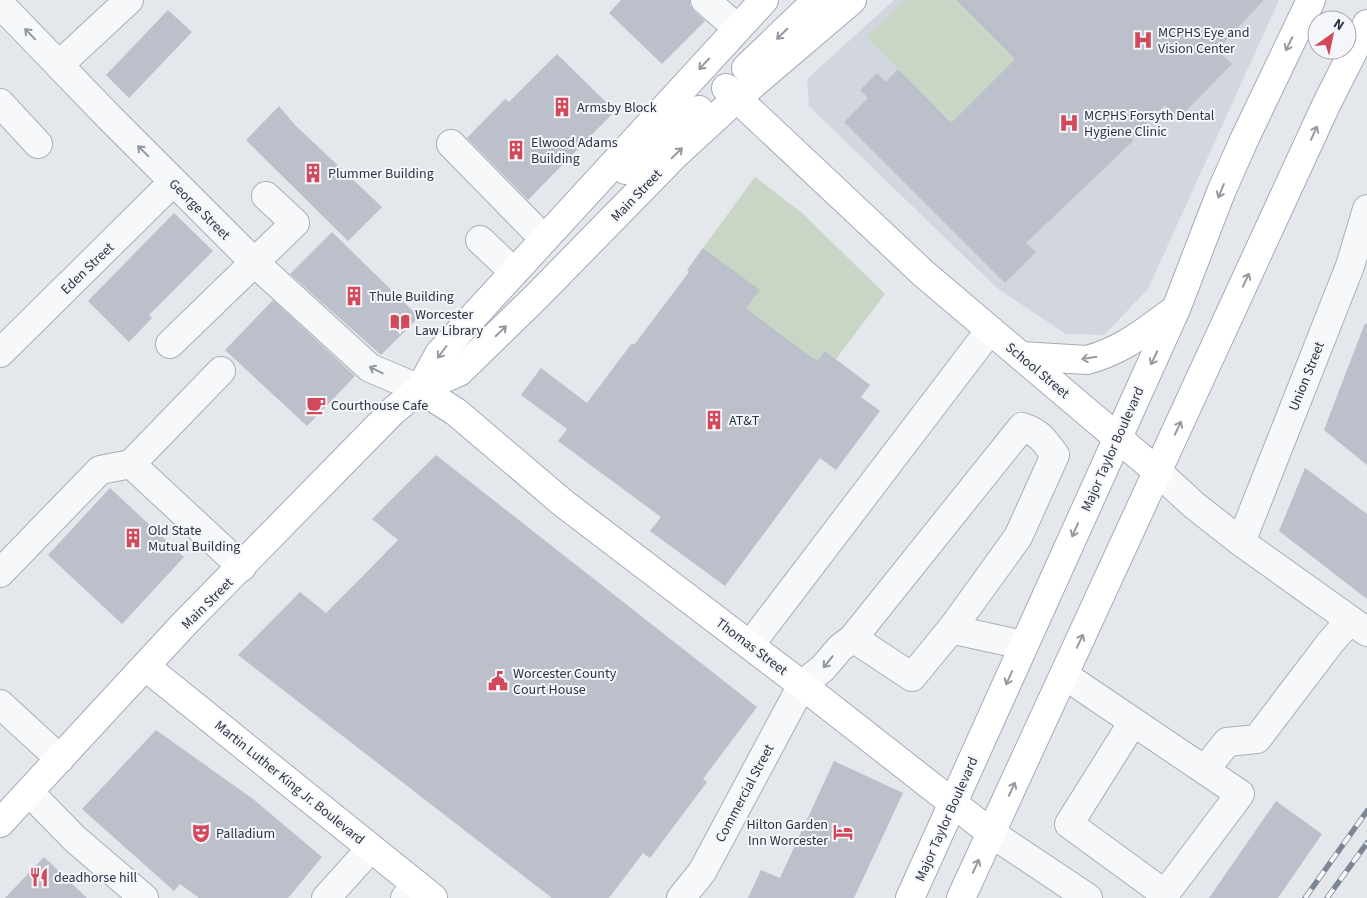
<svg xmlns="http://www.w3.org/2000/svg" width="1367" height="898" font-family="'Source Sans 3',sans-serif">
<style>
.built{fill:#d2d6de}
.green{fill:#c9d6c5}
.building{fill:#bbc0ca}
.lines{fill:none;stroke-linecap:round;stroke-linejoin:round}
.minor-casing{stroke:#a9aeb7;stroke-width:30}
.major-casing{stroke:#a3abb8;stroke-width:30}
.minor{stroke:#f7f8fa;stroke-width:28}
.major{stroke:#fff;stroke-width:28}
.rail-casing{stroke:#7d8696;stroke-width:5.5}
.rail{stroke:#f4f6f9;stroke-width:4;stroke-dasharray:11;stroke-linecap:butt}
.oneway{stroke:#9196a0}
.oneway2{stroke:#959aa2}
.labels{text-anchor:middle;stroke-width:4;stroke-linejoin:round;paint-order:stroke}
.poi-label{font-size:14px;fill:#2b3445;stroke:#f4f6f9;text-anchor:start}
.street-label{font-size:14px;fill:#2b3445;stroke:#f4f6f9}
</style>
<rect width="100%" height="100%" fill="#e4e7ec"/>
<polygon class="built" points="894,0 1279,0 1148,289 1104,335 1066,334 997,288 809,106 807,79"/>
<g class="green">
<polygon points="905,0 956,0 1015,59 951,123 867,37"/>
<polygon points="755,177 802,213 885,294 836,359 825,351 817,361 746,308 759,290 703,248"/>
</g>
<g class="building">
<polygon points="621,0 690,0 690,5 694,11 705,21 662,64 609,13"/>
<polygon points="956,0 1264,0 1217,50 1232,64 1179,118 1165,105 1132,138 1133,141 1026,243 1036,252 1005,283 844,122 868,98 860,90 877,73 886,82 898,69 951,123 1015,59"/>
<polygon points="168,10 192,32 129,98 106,75"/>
<polygon points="557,54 615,111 528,200 467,138 505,99 509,102"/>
<polygon points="279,106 295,125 382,207 348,241 246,140"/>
<polygon points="174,213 213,251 149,315 152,318 129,342 88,301"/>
<polygon points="332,232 419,317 381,355 290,274"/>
<polygon points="703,248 760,290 746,308 817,361 825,351 870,385 861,397 880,411 836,470 820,458 725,586 650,531 661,517 558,441 567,429 521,395 541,368 587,403 632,343 634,345 689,272 687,270"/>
<polygon points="273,300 355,376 307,426 225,350"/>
<polygon points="1365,323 1367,324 1367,465 1324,430"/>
<polygon points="436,455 757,707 703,779 707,782 650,858 643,853 609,898 552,898 238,655 300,592 326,613 363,576 398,540 372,519"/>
<polygon points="1305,468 1367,514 1367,599 1279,531"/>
<polygon points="110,488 184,557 122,624 48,555"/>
<polygon points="156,730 253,799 322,857 288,898 199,898 180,884 174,891 82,809"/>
<polygon points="834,761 903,793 854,898 748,898 761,870 780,878"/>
<polygon points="1276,801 1322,834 1278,898 1209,898"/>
<polygon points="44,857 87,898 5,898"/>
</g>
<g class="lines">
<defs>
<g id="minor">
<polyline points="705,0 737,28"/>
<polyline points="0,4 109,117 255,263 370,368 420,389"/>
<polyline points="59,65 129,0"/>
<polyline points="0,103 38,144"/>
<polyline points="451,144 544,239"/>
<polyline points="480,240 514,272"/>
<polyline points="170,344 295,223 266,196"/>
<polyline points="0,353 173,182"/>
<polyline points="131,464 242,567"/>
<polyline points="1158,472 1195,506 1241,542 1367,632"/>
<polyline points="1241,542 1350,266 1367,209"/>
<polyline points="0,573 100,470 131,464 221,371"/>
<polyline points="953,627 959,631 1023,645"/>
<polyline points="750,645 990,330"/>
<polyline points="1064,675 1240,794 1165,894 1069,824 1133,722"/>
<polyline points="0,704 60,759"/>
<polyline points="1205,770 1227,742 1257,739 1330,643 1350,620"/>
<polyline points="29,792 75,839 144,898"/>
<polyline points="991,833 1088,898"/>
<polyline points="326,898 371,848"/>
<polyline points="405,898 416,884"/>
<path d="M681 898 702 872 802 685 823 668 840 648 853 638 1022 427C1039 432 1045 441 1055 455L1018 537 953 627 912 677 853 638"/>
</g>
<g id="major">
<polyline points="746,68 817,0"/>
<polyline points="726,88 924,274 1158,472"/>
<polyline points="626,170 699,110"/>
<path d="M1021 356 1087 360C1123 350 1143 333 1173 311"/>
<polyline points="420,389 456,412 563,503 802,685 991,833"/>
<polyline points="420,389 439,354 764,0"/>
<polyline points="146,667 433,898"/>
<polyline points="0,823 185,623 394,410 420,389 459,372 538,295 675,155 737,98 852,0"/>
<polyline points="910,898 1176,309 1221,192 1244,140 1311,0"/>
<polyline points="961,898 1327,103 1367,24"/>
</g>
</defs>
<use href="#minor" class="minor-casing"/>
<use href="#major" class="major-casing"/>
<use href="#minor" class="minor"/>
<use href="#major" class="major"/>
<defs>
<g id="rail">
<polyline points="1305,898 1367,811"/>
<polyline points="1327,898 1367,843"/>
</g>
</defs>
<use href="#rail" class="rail-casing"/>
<use href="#rail" class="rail"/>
</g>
<defs><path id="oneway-shaft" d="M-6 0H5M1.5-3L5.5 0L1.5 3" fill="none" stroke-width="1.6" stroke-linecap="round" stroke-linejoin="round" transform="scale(1.25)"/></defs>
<g class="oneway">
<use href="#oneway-shaft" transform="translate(30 34) rotate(-134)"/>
<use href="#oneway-shaft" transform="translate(143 151) rotate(-135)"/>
<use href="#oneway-shaft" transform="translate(376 370) rotate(-153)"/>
<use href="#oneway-shaft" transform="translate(828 662) rotate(129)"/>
</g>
<g class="oneway2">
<use href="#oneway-shaft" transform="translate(782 34) rotate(136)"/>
<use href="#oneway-shaft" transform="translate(1289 44) rotate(116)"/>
<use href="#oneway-shaft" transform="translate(704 64) rotate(133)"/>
<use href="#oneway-shaft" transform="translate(1314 133) rotate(-66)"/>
<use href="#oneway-shaft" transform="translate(677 153) rotate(-44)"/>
<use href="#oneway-shaft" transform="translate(1221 191) rotate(112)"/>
<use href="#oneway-shaft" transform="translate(1246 280) rotate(-65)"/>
<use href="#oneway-shaft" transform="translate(501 331) rotate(-44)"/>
<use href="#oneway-shaft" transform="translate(442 352) rotate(127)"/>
<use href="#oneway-shaft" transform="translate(1089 358) rotate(170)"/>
<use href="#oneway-shaft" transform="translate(1154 358) rotate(115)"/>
<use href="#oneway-shaft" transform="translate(1178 428) rotate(-65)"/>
<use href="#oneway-shaft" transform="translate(1075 530) rotate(114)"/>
<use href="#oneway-shaft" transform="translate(1080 641) rotate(-65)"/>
<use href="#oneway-shaft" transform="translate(1009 678) rotate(114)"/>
<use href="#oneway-shaft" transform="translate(1012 789) rotate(-65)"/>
<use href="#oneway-shaft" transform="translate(976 866) rotate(-65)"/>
</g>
<defs>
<symbol id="hospital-bare" viewBox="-9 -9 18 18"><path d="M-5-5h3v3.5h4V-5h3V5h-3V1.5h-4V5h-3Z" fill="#d1495b" stroke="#f4f6f9" stroke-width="2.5" paint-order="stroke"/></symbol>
<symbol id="building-bare" viewBox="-9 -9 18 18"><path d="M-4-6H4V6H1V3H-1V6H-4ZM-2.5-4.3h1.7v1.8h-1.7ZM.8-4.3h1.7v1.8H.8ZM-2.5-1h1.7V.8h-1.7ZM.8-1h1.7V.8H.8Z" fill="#d1495b" stroke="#f4f6f9" stroke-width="2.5" paint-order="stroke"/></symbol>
<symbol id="library-bare" viewBox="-9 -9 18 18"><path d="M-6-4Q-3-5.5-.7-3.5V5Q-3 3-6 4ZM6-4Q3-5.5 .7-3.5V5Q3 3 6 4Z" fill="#d1495b" stroke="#f4f6f9" stroke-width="2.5" paint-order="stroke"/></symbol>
<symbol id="cafe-bare" viewBox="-9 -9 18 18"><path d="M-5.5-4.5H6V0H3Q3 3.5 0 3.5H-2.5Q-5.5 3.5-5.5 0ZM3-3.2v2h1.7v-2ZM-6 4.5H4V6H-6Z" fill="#d1495b" stroke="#f4f6f9" stroke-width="2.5" paint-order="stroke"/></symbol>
<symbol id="civic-bare" viewBox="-9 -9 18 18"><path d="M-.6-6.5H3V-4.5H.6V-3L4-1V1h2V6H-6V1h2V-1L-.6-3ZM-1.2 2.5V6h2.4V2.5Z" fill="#d1495b" stroke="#f4f6f9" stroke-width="2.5" paint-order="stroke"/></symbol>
<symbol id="hotel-bare" viewBox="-9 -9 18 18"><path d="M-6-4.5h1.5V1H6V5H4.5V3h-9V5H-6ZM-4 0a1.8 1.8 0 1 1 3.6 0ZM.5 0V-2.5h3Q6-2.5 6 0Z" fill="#d1495b" stroke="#f4f6f9" stroke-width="2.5" paint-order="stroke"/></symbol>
<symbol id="theatre-bare" viewBox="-9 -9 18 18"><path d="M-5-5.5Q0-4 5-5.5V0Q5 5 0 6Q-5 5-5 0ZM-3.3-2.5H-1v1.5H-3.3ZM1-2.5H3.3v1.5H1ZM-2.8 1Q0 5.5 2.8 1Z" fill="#d1495b" stroke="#f4f6f9" stroke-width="2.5" paint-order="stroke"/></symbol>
<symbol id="restaurant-bare" viewBox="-9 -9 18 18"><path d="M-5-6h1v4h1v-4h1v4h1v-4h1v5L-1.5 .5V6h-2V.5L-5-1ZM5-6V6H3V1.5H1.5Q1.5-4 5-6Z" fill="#d1495b" stroke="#f4f6f9" stroke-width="2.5" paint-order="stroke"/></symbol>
</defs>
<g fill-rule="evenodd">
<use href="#hospital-bare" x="1129" y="26" width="28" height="28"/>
<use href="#building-bare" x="548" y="93" width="28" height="28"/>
<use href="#hospital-bare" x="1055" y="109" width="28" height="28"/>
<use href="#building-bare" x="502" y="136" width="28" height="28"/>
<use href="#building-bare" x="299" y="159" width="28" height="28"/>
<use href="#building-bare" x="340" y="282" width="28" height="28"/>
<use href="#library-bare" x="386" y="308" width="28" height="28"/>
<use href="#cafe-bare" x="302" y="391" width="28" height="28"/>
<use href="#building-bare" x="700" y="406" width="28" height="28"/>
<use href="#building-bare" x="119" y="524" width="28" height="28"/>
<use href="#civic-bare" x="484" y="667" width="28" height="28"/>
<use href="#hotel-bare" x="829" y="818" width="28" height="28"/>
<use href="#theatre-bare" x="187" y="819" width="28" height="28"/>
<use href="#restaurant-bare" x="25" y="863" width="28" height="28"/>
</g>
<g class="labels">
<g class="poi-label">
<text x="1158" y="37">MCPHS Eye and<tspan x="1158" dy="16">Vision Center</tspan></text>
<text x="577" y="112">Armsby Block</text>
<text x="1084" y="120">MCPHS Forsyth Dental<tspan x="1084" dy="16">Hygiene Clinic</tspan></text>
<text x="531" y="147">Elwood Adams<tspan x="531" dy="16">Building</tspan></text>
<text x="328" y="178">Plummer Building</text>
<text x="369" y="301">Thule Building</text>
<text x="415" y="319">Worcester<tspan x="415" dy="16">Law Library</tspan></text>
<text x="331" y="410">Courthouse Cafe</text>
<text x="729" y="425">AT&amp;T</text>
<text x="148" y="535">Old State<tspan x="148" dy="16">Mutual Building</tspan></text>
<text x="513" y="678">Worcester County<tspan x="513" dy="16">Court House</tspan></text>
<text x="828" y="829" text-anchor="end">Hilton Garden<tspan x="828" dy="16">Inn Worcester</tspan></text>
<text x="216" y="838">Palladium</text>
<text x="54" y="882">deadhorse hill</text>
</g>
<g class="street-label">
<text transform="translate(636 195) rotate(-46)" y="5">Main Street</text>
<text transform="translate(200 209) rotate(45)" y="5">George Street</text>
<text transform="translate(87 268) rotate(-44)" y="5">Eden Street</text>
<text transform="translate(1038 370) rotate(40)" y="5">School Street</text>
<text transform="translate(1306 376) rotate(-68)" y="5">Union Street</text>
<text transform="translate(1112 449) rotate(-66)" y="5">Major Taylor Boulevard</text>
<text transform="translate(207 603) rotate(-45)" y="5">Main Street</text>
<text transform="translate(752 646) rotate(37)" y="5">Thomas Street</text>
<text transform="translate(290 782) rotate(39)" y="5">Martin Luther King Jr. Boulevard</text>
<text transform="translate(744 793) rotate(-62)" y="5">Commercial Street</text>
<text transform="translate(946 819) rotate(-66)" y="5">Major Taylor Boulevard</text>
</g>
</g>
<g transform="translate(1332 35) rotate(33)"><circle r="24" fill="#f4f6f9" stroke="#a4a8b1"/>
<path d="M0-4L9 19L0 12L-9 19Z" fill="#d1495b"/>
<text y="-8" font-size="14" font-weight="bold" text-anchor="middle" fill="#2b3445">N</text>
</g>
</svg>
